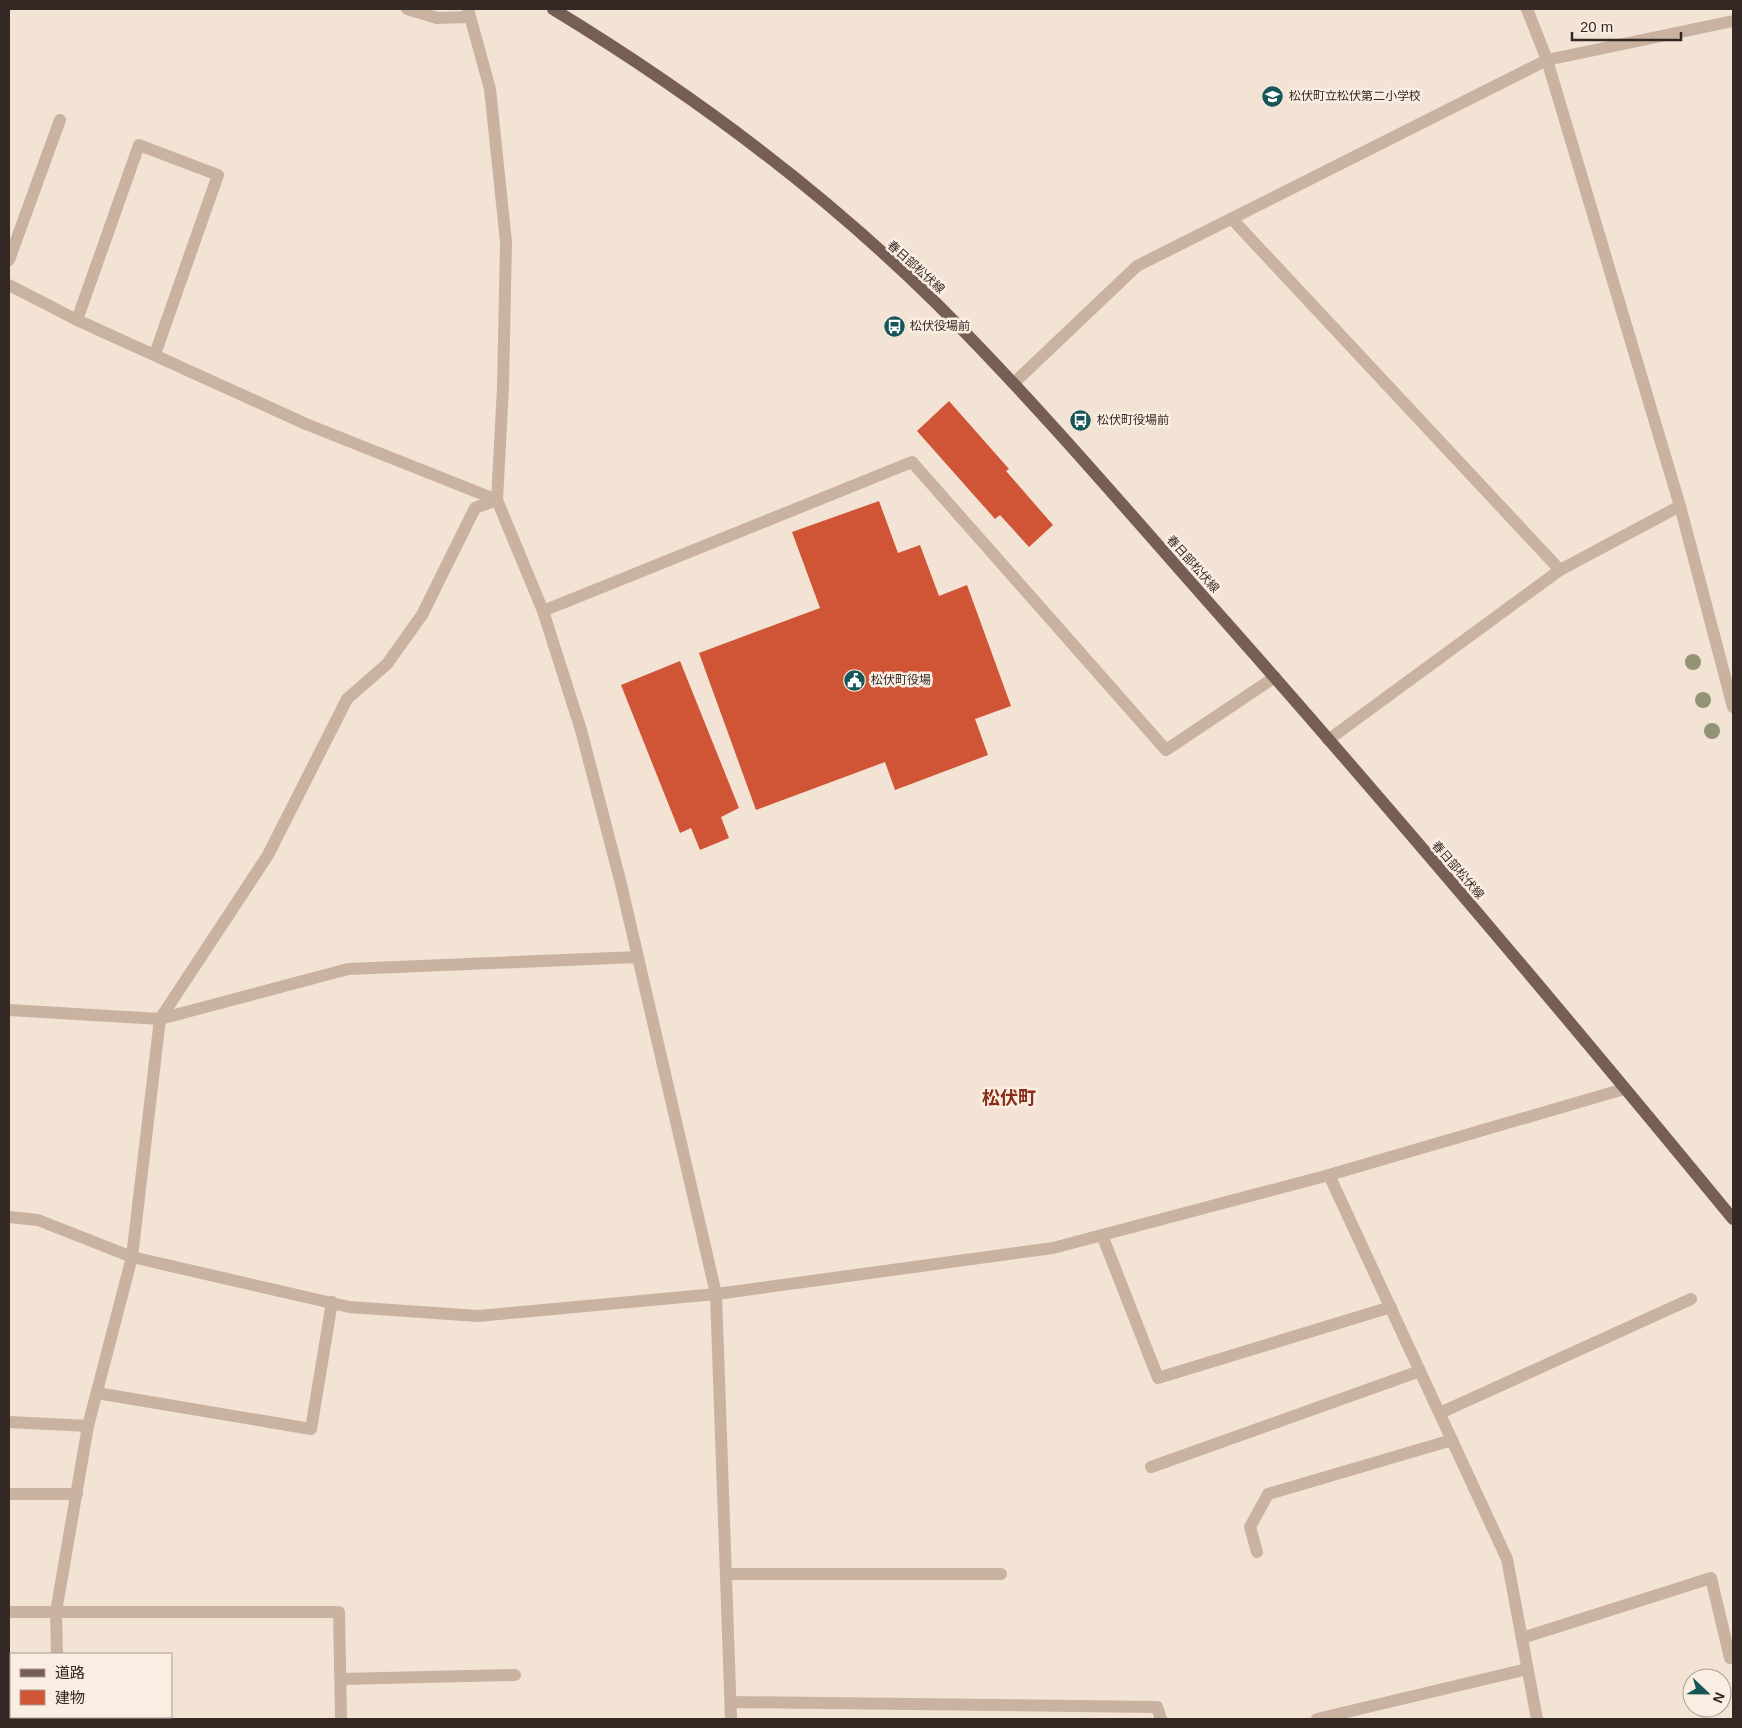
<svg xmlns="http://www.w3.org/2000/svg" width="1742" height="1728" font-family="Arial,'Noto Sans JP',sans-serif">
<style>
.building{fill:#cf5536}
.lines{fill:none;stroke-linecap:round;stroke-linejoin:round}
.minor{stroke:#cab2a0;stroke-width:12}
.major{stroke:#775e54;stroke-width:12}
.tree{fill:#939475}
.labels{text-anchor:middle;stroke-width:5;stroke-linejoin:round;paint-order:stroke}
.poi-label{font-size:12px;fill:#342824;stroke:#faede1;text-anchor:start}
.street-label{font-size:12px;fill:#342824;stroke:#faede1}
.district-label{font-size:18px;font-weight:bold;fill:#882e18;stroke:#faede1}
</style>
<rect width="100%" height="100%" fill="#f2e3d5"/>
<g class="building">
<polygon points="949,401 1009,469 1006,471 1053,525 1029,547 1000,515 995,519 917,431"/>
<polygon points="879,501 898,553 920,545 939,596 967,585 1011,706 975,719 988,755 895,790 885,762 756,810 699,653 820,608 792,532"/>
<polygon points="680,661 739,808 721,817 729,838 700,850 691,828 680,833 621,685"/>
</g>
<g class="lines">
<g class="minor">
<polyline points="407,9 437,18 469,17"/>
<polyline points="468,9 490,89 506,242 503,387 497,500 543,611 581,730 621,884 716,1294 731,1719"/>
<polyline points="1527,9 1547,60 1680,506 1733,707"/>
<polyline points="1232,219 1560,570"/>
<polyline points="9,260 60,120"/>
<polyline points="9,285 77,320 306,424 497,500"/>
<polyline points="77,320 139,145 218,175 155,354"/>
<polyline points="1014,383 1137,266 1547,60 1733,21"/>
<polyline points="543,611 912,462 1166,750 1275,677"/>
<polyline points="1328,740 1560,570 1680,506"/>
<polyline points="9,1010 160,1019 348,969 638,957"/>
<polyline points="1329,1175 1507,1559 1537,1719"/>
<polyline points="9,1217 38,1220 132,1257 349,1307 478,1316 716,1294 1053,1248 1329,1175 1624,1089"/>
<polyline points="1102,1235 1158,1378 1391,1307"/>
<polyline points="97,1393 311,1429 332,1302"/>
<polyline points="1440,1413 1691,1299"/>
<polyline points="9,1422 88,1426"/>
<polyline points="1151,1467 1420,1371"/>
<polyline points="9,1494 77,1494"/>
<polyline points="1257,1552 1250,1527 1268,1494 1452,1440"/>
<polyline points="726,1574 1001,1574"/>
<polyline points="9,1612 339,1612 341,1719"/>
<polyline points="1522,1638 1711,1578 1730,1658"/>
<polyline points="57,1654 56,1612 88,1426 132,1257 160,1019 268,855 347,699 387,664 422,615 475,508 497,500"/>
<polyline points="341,1679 515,1675"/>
<polyline points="731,1702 1157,1707 1161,1719"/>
<polyline points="57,1717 57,1719"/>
<polyline points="1317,1719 1527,1669"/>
</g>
<path class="major" d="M553 9C691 93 823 191 938 305 1039 406 1131 515 1225 621 1398 817 1567 1017 1733 1219"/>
</g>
<g class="tree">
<circle cx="1693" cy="662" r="8"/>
<circle cx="1703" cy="700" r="8"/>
<circle cx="1712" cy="731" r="8"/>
</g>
<defs>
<symbol id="school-disc" viewBox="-11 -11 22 22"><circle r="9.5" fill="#175658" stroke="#faede1"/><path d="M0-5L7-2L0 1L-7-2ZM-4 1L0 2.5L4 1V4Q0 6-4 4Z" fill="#fff"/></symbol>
<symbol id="bus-disc" viewBox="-11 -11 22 22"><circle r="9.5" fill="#175658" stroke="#faede1"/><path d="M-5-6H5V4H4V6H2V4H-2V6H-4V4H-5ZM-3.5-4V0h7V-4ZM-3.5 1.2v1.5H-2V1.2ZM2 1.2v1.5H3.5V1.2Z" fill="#fff"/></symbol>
<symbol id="civic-disc" viewBox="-11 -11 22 22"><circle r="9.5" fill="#175658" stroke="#faede1"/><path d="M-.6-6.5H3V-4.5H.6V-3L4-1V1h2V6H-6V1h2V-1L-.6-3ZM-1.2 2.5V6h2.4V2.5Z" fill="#fff"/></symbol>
</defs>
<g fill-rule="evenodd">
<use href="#school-disc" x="1260" y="84" width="25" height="25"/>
<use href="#bus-disc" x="882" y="314" width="25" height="25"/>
<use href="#bus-disc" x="1068" y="408" width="25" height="25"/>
<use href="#civic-disc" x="842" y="668" width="25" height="25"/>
</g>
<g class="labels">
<g class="poi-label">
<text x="1289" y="100">松伏町立松伏第二小学校</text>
<text x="910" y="330">松伏役場前</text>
<text x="1097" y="424">松伏町役場前</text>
<text x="871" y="684">松伏町役場</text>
</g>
<g class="street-label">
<text transform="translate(916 267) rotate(42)" y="4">春日部松伏線</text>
<text transform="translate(1193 564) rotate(48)" y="4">春日部松伏線</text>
<text transform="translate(1458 870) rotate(49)" y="4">春日部松伏線</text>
</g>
<g class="district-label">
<text x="1009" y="1104">松伏町</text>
</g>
</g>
<rect width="1742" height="1728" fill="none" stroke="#342824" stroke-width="20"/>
<rect x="10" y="1653" width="162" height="65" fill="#faede1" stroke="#ab9e95"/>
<rect x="20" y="1669" width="25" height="8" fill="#775e54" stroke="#ab9e95"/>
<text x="55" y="1678" font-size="15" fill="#342824">道路</text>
<rect x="20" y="1690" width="25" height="15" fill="#cf5536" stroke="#ab9e95"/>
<text x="55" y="1703" font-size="15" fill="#342824">建物</text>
<g transform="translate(1707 1693) rotate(112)"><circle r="24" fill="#faede1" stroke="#ab9e95"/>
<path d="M0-4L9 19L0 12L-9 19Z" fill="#175658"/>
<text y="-8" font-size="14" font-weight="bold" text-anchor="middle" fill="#342824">N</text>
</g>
<path d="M1572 32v8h109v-8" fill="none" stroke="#342824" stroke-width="2.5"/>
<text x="1580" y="32" font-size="15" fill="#342824" stroke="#faede1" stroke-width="4" paint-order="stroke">20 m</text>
</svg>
